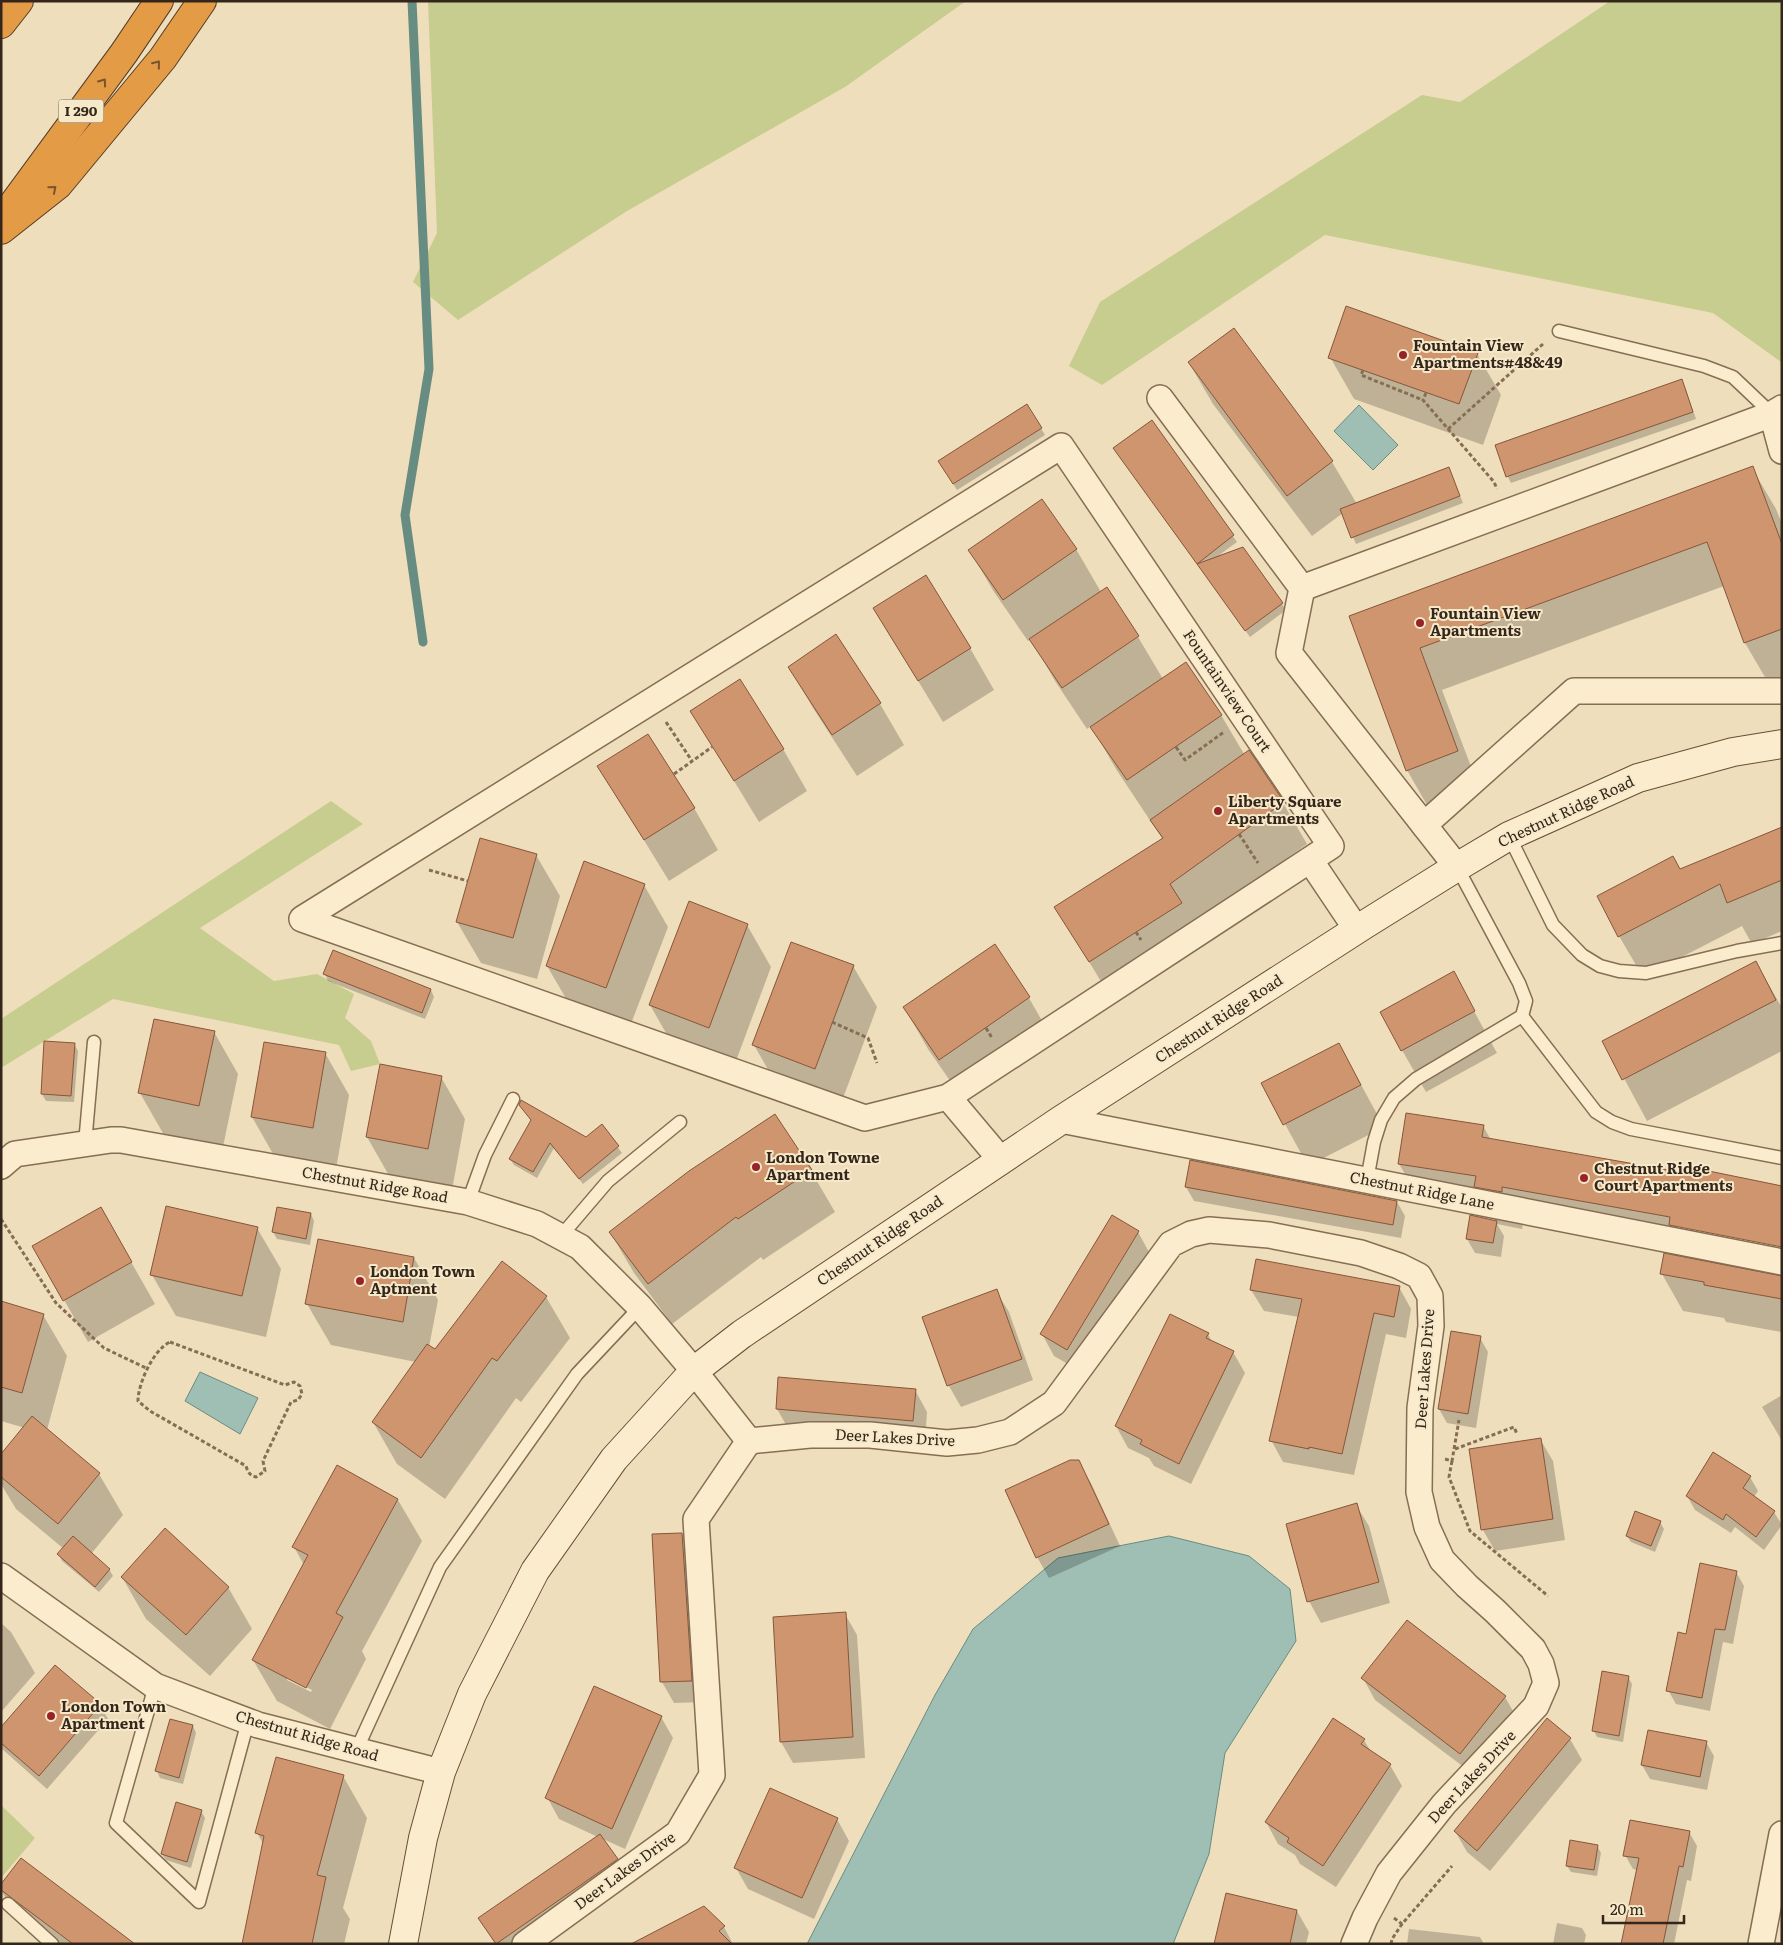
<svg xmlns="http://www.w3.org/2000/svg" width="1783" height="1945" font-family="Literata,serif">
<style>
.green{fill:#c7cd8f}
.water{fill:#9fbfb5;stroke:#678c82}
.shadow{fill:#0003;fill-rule:evenodd}
.lines{fill:none;stroke-linecap:round;stroke-linejoin:round}
.stream{stroke:#678c82;stroke-width:9}
.building{fill:#cf956f;stroke:#86563a}
.lane-casing{stroke:#866e54;stroke-width:15}
.street-casing{stroke:#866e54;stroke-width:28}
.secondary-casing{stroke:#674f38;stroke-width:30}
.highway-casing{stroke:#533c29;stroke-width:30}
.path{stroke:#866e54;stroke-width:3;stroke-dasharray:4 2.5;stroke-linecap:butt}
.lane{stroke:#faeccd;stroke-width:12}
.street{stroke:#faeccd;stroke-width:25}
.secondary{stroke:#faeccd;stroke-width:28}
.highway{stroke:#e49b46;stroke-width:28}
.oneway{stroke:#7a552c}
.poi-dot{fill:#972326;stroke:#f6e9ca;stroke-width:2}
.labels{text-anchor:middle;stroke-width:4;stroke-linejoin:round;paint-order:stroke}
.shield{fill:#f6e9ca;stroke:#6e604f;stroke-width:1}
.shield-label{font-size:14px;font-weight:bold;fill:#34261a}
.poi-label{font-size:15px;font-weight:bold;fill:#34261a;stroke:#f6e9ca;text-anchor:start}
.street-label{font-size:15px;fill:#34261a;stroke:#f6e9ca}
</style>
<rect width="100%" height="100%" fill="#efdebb"/>
<g class="green">
<polygon points="428,1 966,1 845,87 627,211 458,320 413,282 437,233"/>
<polygon points="1610,1 1782,1 1781,362 1713,313 1325,235 1102,385 1069,366 1100,302 1422,95 1460,102"/>
<polygon points="331,801 363,824 200,928 274,981 317,974 354,994 345,1018 371,1041 380,1064 351,1071 339,1045 113,999 1,1068 1,1019"/>
<polygon points="1,1805 35,1838 1,1878"/>
</g>
<g class="water">
<polygon points="1359,405 1398,445 1373,470 1334,431"/>
<polygon points="200,1372 258,1398 240,1434 185,1401"/>
<polygon points="1169,1536 1249,1556 1290,1589 1296,1641 1225,1753 1209,1854 1173,1944 807,1944 935,1695 973,1629 1058,1558"/>
</g>
<g class="shadow">
<polygon points="1234,330 1332,462 1357,504 1449,469 1463,503 1356,544 1343,513 1312,536 1213,404 1189,363"/>
<polygon points="1477,354 1501,395 1483,445 1354,399 1330,357"/>
<polygon points="1685,387 1696,419 1511,483 1508,477 1497,445"/>
<polygon points="1027,406 1045,435 957,490 939,461"/>
<polygon points="1152,422 1237,542 1218,556 1242,548 1286,610 1250,637 1119,455"/>
<polygon points="1752,468 1776,509 1782,524 1782,680 1769,684 1745,643 1724,586 1442,690 1481,793 1431,812 1407,770 1351,617"/>
<polygon points="1076,549 1101,592 1106,589 1138,637 1163,679 1221,715 1244,754 1283,803 1307,844 1194,925 1205,945 1114,1003 1056,907 1163,840 1116,769 1091,726 1087,729 1055,681 1031,639 1028,641 994,592 970,551"/>
<polygon points="874,608 970,648 994,690 943,722"/>
<polygon points="835,636 880,704 904,745 857,776 813,708 789,667"/>
<polygon points="692,712 783,749 807,791 759,822"/>
<polygon points="599,767 694,808 718,850 669,881"/>
<polygon points="1782,828 1782,931 1752,944 1742,926 1643,977 1619,936 1680,871"/>
<polygon points="536,855 560,896 537,979 481,963 457,922"/>
<polygon points="644,885 668,927 629,1029 571,1007 547,966"/>
<polygon points="747,925 771,967 733,1069 674,1047 650,1005"/>
<polygon points="994,946 1029,998 1053,1040 964,1101 928,1049 904,1007"/>
<polygon points="1756,962 1782,1008 1782,1051 1647,1121 1604,1041"/>
<polygon points="853,966 877,1007 839,1109 778,1087 754,1045"/>
<polygon points="1453,973 1497,1053 1426,1092 1402,1050"/>
<polygon points="325,974 431,990 434,997 425,1019 328,981"/>
<polygon points="214,1032 238,1074 223,1147 164,1135 140,1093"/>
<polygon points="46,1043 74,1044 78,1051 74,1102 46,1101 42,1094"/>
<polygon points="1339,1044 1384,1127 1308,1166 1263,1084"/>
<polygon points="325,1053 349,1095 336,1169 276,1159 252,1117"/>
<polygon points="441,1077 465,1119 452,1190 391,1179 367,1137"/>
<polygon points="775,1116 811,1171 835,1212 763,1260 761,1257 672,1324 634,1273 610,1232"/>
<polygon points="532,1121 587,1139 602,1126 622,1153 583,1184 554,1148 537,1178 514,1165 510,1159"/>
<polygon points="1483,1126 1491,1140 1698,1177 1675,1228 1782,1249 1782,1332 1726,1322 1724,1318 1683,1311 1662,1274 1691,1260 1687,1253 1523,1224 1522,1229 1497,1224 1504,1236 1501,1257 1475,1253 1467,1239 1496,1222 1490,1212 1421,1201 1399,1164"/>
<polygon points="1186,1187 1397,1202 1405,1216 1401,1238 1194,1201"/>
<polygon points="101,1209 155,1304 88,1342 34,1247"/>
<polygon points="311,1214 314,1221 310,1245 277,1239 273,1232"/>
<polygon points="257,1228 281,1269 266,1337 176,1316 152,1275"/>
<polygon points="1138,1232 1150,1254 1080,1371 1054,1356 1042,1334"/>
<polygon points="414,1258 438,1300 429,1347 435,1351 546,1297 570,1338 521,1402 516,1398 445,1499 397,1464 373,1422 416,1362 331,1345 307,1304"/>
<polygon points="1399,1287 1411,1309 1406,1338 1386,1334 1354,1475 1283,1462 1271,1440 1299,1317 1264,1311 1251,1290"/>
<polygon points="996,1291 1009,1312 1033,1380 961,1407 949,1386 923,1318"/>
<polygon points="1,1303 43,1315 67,1356 47,1430 99,1474 123,1515 91,1554 109,1569 113,1576 99,1592 62,1561 59,1555 64,1549 16,1509 1,1484 1,1456 25,1428 1,1421"/>
<polygon points="1208,1334 1212,1342 1233,1352 1245,1373 1191,1484 1154,1466 1149,1458 1128,1448 1116,1426"/>
<polygon points="1480,1338 1488,1352 1476,1428 1447,1423 1439,1409"/>
<polygon points="915,1390 927,1412 925,1442 789,1430 777,1409"/>
<polygon points="1782,1395 1782,1441 1762,1407"/>
<polygon points="1540,1439 1553,1461 1565,1540 1495,1551 1483,1530 1470,1450"/>
<polygon points="1078,1462 1091,1483 1120,1546 1049,1578 1037,1557"/>
<polygon points="1750,1477 1758,1491 1754,1497 1774,1512 1782,1525 1764,1550 1735,1527 1731,1533 1695,1510 1687,1496"/>
<path d="M398 1500 422 1541 362 1651 366 1659 330 1729 277 1701 253 1660 304 1565 294 1547ZM287 1677 312 1690 311 1692 287 1680Z"/>
<polygon points="1356,1505 1369,1526 1390,1603 1321,1623 1309,1601"/>
<polygon points="1660,1522 1664,1529 1655,1552 1631,1542 1627,1536"/>
<polygon points="682,1534 694,1555 703,1702 674,1703 662,1682"/>
<polygon points="1736,1572 1744,1586 1733,1644 1723,1642 1710,1711 1676,1704 1668,1690 1687,1635"/>
<polygon points="122,1577 228,1587 252,1629 210,1676 146,1619"/>
<polygon points="845,1614 857,1635 865,1758 793,1763 781,1742"/>
<polygon points="1,1623 11,1632 35,1673 1,1712"/>
<polygon points="1628,1677 1632,1684 1623,1742 1597,1737 1594,1731"/>
<polygon points="1363,1678 1505,1697 1517,1718 1473,1774 1375,1700"/>
<polygon points="100,1705 108,1719 47,1789 1,1748 1,1729"/>
<polygon points="661,1717 673,1738 625,1849 603,1839 629,1881 539,1944 495,1944 480,1918 598,1837 559,1819 547,1797"/>
<polygon points="1547,1720 1570,1739 1582,1760 1490,1871 1467,1852 1455,1831"/>
<polygon points="193,1726 196,1733 183,1784 160,1778 157,1771"/>
<polygon points="1364,1740 1371,1752 1390,1765 1402,1786 1336,1887 1300,1864 1295,1855 1278,1844 1266,1822"/>
<polygon points="1706,1742 1714,1756 1707,1790 1650,1779 1642,1765"/>
<polygon points="343,1776 367,1818 343,1908 350,1919 344,1944 243,1944 264,1845 257,1833"/>
<polygon points="201,1811 205,1818 191,1868 166,1860 162,1854"/>
<polygon points="837,1819 849,1841 814,1919 748,1889 736,1868"/>
<polygon points="1689,1832 1697,1846 1691,1881 1687,1880 1674,1944 1623,1944 1637,1870 1633,1869 1625,1855"/>
<polygon points="1597,1846 1601,1853 1597,1876 1571,1872 1567,1866"/>
<polygon points="1,1886 133,1944 58,1944 12,1909 1,1890"/>
<polygon points="1297,1911 1309,1932 1306,1944 1216,1944"/>
<polygon points="1557,1923 1582,1928 1586,1935 1584,1944 1553,1944"/>
<polygon points="724,1927 733,1944 643,1944"/>
<polygon points="1409,1929 1480,1937 1484,1944 1407,1944"/>
</g>
<g class="lines">
<polyline class="stream" points="412,1 429,369 405,515 423,642"/>
</g>
<g class="building">
<polygon points="1346,306 1478,353 1459,404 1328,358"/>
<polygon points="1234,328 1333,461 1287,496 1188,362"/>
<polygon points="1682,379 1693,412 1506,477 1495,445"/>
<polygon points="1027,404 1042,428 953,484 938,461"/>
<polygon points="1152,420 1234,535 1197,564 1113,448"/>
<polygon points="1753,466 1782,544 1782,629 1744,643 1707,542 1420,648 1458,751 1406,771 1349,616"/>
<polygon points="1449,467 1460,496 1351,538 1340,509"/>
<polygon points="1042,499 1077,549 1003,600 968,550"/>
<polygon points="1243,547 1283,603 1245,631 1197,564"/>
<polygon points="926,575 971,648 918,681 873,608"/>
<polygon points="1107,587 1139,636 1062,688 1029,639"/>
<polygon points="836,634 881,703 832,735 788,667"/>
<polygon points="1186,662 1222,715 1127,780 1090,727"/>
<polygon points="740,679 784,749 734,781 690,711"/>
<polygon points="648,734 695,808 644,840 597,766"/>
<polygon points="1249,750 1284,802 1170,884 1182,903 1089,962 1054,907 1163,838 1150,820"/>
<polygon points="1782,827 1782,880 1727,903 1720,884 1618,937 1597,896 1673,856 1680,869"/>
<polygon points="480,838 537,854 513,938 456,922"/>
<polygon points="584,861 645,884 606,988 546,966"/>
<polygon points="689,901 748,924 709,1028 649,1005"/>
<polygon points="791,942 854,965 815,1069 752,1045"/>
<polygon points="995,944 1030,997 939,1060 903,1007"/>
<polygon points="333,950 431,989 422,1013 323,974"/>
<polygon points="1756,961 1776,1000 1622,1080 1602,1041"/>
<polygon points="1454,971 1475,1011 1401,1051 1380,1012"/>
<polygon points="154,1019 215,1031 199,1106 138,1093"/>
<polygon points="44,1041 75,1043 71,1096 41,1094"/>
<polygon points="264,1042 326,1052 313,1128 251,1117"/>
<polygon points="1339,1043 1361,1085 1283,1125 1261,1083"/>
<polygon points="380,1064 442,1076 428,1149 366,1137"/>
<polygon points="521,1100 586,1137 602,1124 619,1146 579,1179 550,1143 533,1172 509,1159 531,1120 519,1105"/>
<polygon points="1406,1113 1484,1125 1482,1137 1697,1175 1699,1169 1782,1186 1782,1247 1669,1225 1670,1217 1502,1187 1502,1192 1474,1187 1476,1176 1398,1164"/>
<polygon points="775,1114 812,1170 738,1219 736,1217 648,1284 609,1232 689,1171"/>
<polygon points="1190,1160 1397,1201 1393,1225 1185,1187"/>
<polygon points="166,1206 258,1227 242,1296 150,1275"/>
<polygon points="101,1207 132,1262 63,1301 32,1246"/>
<polygon points="277,1207 311,1213 306,1239 272,1232"/>
<polygon points="1112,1215 1139,1231 1067,1350 1040,1334"/>
<polygon points="1470,1215 1497,1221 1493,1243 1466,1239"/>
<polygon points="318,1239 414,1257 403,1322 305,1304"/>
<polygon points="1664,1253 1782,1276 1782,1299 1704,1285 1704,1282 1660,1274"/>
<polygon points="1256,1259 1400,1286 1394,1317 1374,1313 1342,1454 1309,1447 1309,1449 1269,1441 1302,1299 1250,1290"/>
<polygon points="502,1261 547,1296 497,1361 492,1358 421,1458 372,1422 427,1344 435,1349"/>
<polygon points="997,1289 1022,1359 947,1386 922,1317"/>
<polygon points="1,1301 44,1314 22,1393 1,1387"/>
<polygon points="1170,1314 1209,1333 1206,1338 1234,1351 1179,1464 1140,1444 1142,1440 1115,1426"/>
<polygon points="1451,1331 1481,1336 1468,1414 1438,1409"/>
<polygon points="778,1377 916,1389 913,1421 776,1409"/>
<polygon points="32,1416 100,1473 58,1524 1,1477 1,1454"/>
<polygon points="1541,1438 1553,1519 1481,1530 1469,1449"/>
<polygon points="1713,1452 1751,1476 1743,1488 1775,1511 1756,1537 1726,1514 1723,1520 1686,1496"/>
<polygon points="1070,1460 1079,1460 1109,1524 1036,1558 1005,1490"/>
<polygon points="337,1465 398,1499 336,1613 343,1617 306,1688 252,1660 308,1555 292,1547"/>
<polygon points="1357,1503 1379,1582 1307,1602 1286,1524"/>
<polygon points="1635,1511 1661,1521 1651,1546 1626,1536"/>
<polygon points="165,1528 229,1587 186,1635 121,1577"/>
<polygon points="682,1533 692,1681 660,1682 652,1534"/>
<polygon points="73,1536 110,1569 95,1587 57,1554"/>
<polygon points="1700,1563 1737,1571 1725,1630 1715,1629 1702,1698 1666,1691 1678,1632 1686,1634"/>
<polygon points="846,1612 853,1737 780,1742 773,1617"/>
<polygon points="1407,1620 1506,1696 1460,1754 1361,1678"/>
<polygon points="55,1665 101,1704 39,1776 1,1743 1,1727"/>
<polygon points="1602,1671 1629,1676 1619,1736 1592,1731"/>
<polygon points="594,1686 662,1716 612,1829 545,1798"/>
<polygon points="1333,1718 1365,1739 1361,1744 1391,1764 1323,1866 1287,1842 1289,1838 1265,1822"/>
<polygon points="1547,1718 1571,1738 1477,1851 1454,1831"/>
<polygon points="170,1719 193,1725 179,1778 155,1771"/>
<polygon points="1648,1730 1707,1741 1700,1777 1641,1765"/>
<polygon points="276,1757 344,1775 317,1875 326,1877 312,1944 242,1944 264,1836 255,1833"/>
<polygon points="770,1788 838,1818 802,1898 734,1868"/>
<polygon points="176,1802 202,1810 187,1862 161,1854"/>
<polygon points="1630,1820 1690,1831 1683,1867 1679,1866 1663,1944 1621,1944 1639,1858 1623,1856"/>
<polygon points="600,1834 618,1859 496,1944 478,1918"/>
<polygon points="1570,1840 1598,1845 1594,1870 1566,1866"/>
<polygon points="21,1858 135,1944 73,1944 1,1890 1,1884"/>
<polygon points="1226,1893 1297,1910 1290,1944 1214,1944"/>
<polygon points="704,1906 725,1926 719,1931 732,1944 631,1944"/>
</g>
<g class="lines">
<defs>
<g id="lane">
<polyline points="1559,331 1704,366 1733,377 1772,414"/>
<polyline points="1509,836 1553,925 1582,955 1600,966 1619,971 1646,973 1737,951 1782,943"/>
<polyline points="1522,1016 1596,1112 1612,1122 1631,1129 1782,1158"/>
<polyline points="85,1144 94,1042"/>
<polyline points="1367,1180 1374,1142 1381,1120 1394,1098 1416,1079 1522,1016 1526,1001 1519,983 1457,867"/>
<polyline points="468,1202 485,1155 513,1099"/>
<polyline points="561,1236 608,1181 680,1122"/>
<polyline points="155,1686 116,1823 199,1902 248,1721"/>
<polyline points="356,1751 440,1567 577,1374 640,1307"/>
<polyline points="8,1904 52,1944"/>
</g>
<g id="street">
<polyline points="1160,398 1302,588 1289,653 1457,867"/>
<polyline points="1772,414 1782,451"/>
<polygon points="1061,446 1331,846 948,1097 865,1118 302,919"/>
<polyline points="1302,588 1772,414 1782,408"/>
<polyline points="1424,825 1574,691 1782,691"/>
<polyline points="1310,860 1357,930"/>
<polyline points="948,1097 1001,1160"/>
<polyline points="1061,1120 1782,1262"/>
<polyline points="1,1166 15,1154 111,1140 121,1140 468,1202 537,1224 580,1247 640,1307 694,1371 749,1441 696,1519 712,1775 678,1833 525,1944"/>
<polyline points="749,1441 810,1435 870,1435 947,1443 978,1440 1010,1432 1054,1403 1171,1244 1191,1234 1209,1230 1269,1235 1361,1253 1399,1266 1419,1276 1430,1296 1431,1326 1420,1408 1419,1492 1427,1527 1442,1560 1467,1586 1495,1611 1533,1649 1541,1664 1546,1683 1536,1706 1444,1804 1389,1873 1365,1918 1354,1944"/>
<polyline points="1,1576 155,1686 258,1725 441,1772"/>
<polyline points="1761,1944 1782,1834"/>
</g>
<polyline id="secondary" points="403,1944 423,1838 441,1772 472,1694 535,1571 614,1459 694,1371 742,1334 1061,1120 1364,925 1457,867 1509,836 1638,778 1733,752 1782,744"/>
<g id="highway">
<polyline points="1,24 19,1"/>
<polyline points="5,215 124,53 159,1"/>
<polyline points="1,230 58,185 163,58 202,1"/>
</g>
</defs>
<use href="#lane" class="lane-casing"/>
<use href="#street" class="street-casing"/>
<use href="#secondary" class="secondary-casing"/>
<use href="#highway" class="highway-casing"/>
<g class="path">
<polyline points="1363,370 1361,375 1423,400"/>
<polyline points="1426,393 1423,400 1494,482 1497,489"/>
<polyline points="1448,429 1543,344"/>
<polyline points="666,722 692,761"/>
<polyline points="1176,747 1185,760 1224,732"/>
<polyline points="674,774 712,747"/>
<polyline points="1239,834 1258,863"/>
<polyline points="429,870 468,881"/>
<polyline points="1136,932 1141,940"/>
<polyline points="832,1022 868,1038 877,1063"/>
<polyline points="986,1028 992,1038"/>
<polyline points="1,1219 56,1303 104,1348 148,1369"/>
<path d="M170 1342 285 1385 294 1382 300 1386 302 1394 298 1400 291 1402 263 1461 265 1471 256 1477C250 1475 248 1473 246 1466L150 1411 138 1401C138 1383 154 1349 170 1342Z"/>
<polyline points="1455,1449 1514,1427 1517,1434"/>
<polyline points="1445,1459 1452,1461 1459,1420"/>
<polyline points="1452,1461 1449,1477 1470,1531 1548,1596"/>
<polyline points="1394,1918 1402,1924 1452,1866"/>
<polyline points="1391,1944 1392,1939 1402,1924"/>
</g>
<use href="#lane" class="lane"/>
<use href="#street" class="street"/>
<use href="#secondary" class="secondary"/>
<use href="#highway" class="highway"/>
</g>
<defs><path id="oneway-chevron" d="M-2-3.5L2.5 0L-2 3.5" fill="none" stroke-width="1.6" stroke-linecap="round" stroke-linejoin="round" transform="scale(1.25)"/></defs>
<g class="oneway">
<use href="#oneway-chevron" transform="translate(157 64) rotate(-51)"/>
<use href="#oneway-chevron" transform="translate(103 82) rotate(-54)"/>
<use href="#oneway-chevron" transform="translate(53 189) rotate(-40)"/>
</g>
<g class="poi-dot">
<circle cx="1403" cy="355" r="5"/>
<circle cx="1420" cy="623" r="5"/>
<circle cx="1218" cy="811" r="5"/>
<circle cx="756" cy="1167" r="5"/>
<circle cx="1584" cy="1178" r="5"/>
<circle cx="360" cy="1281" r="5"/>
<circle cx="51" cy="1716" r="5"/>
</g>
<g class="labels">
<rect class="shield" x="58.5" y="99.5" width="45" height="23" rx="4"/>
<g class="shield-label">
<text x="81" y="116">I 290</text>
</g>
<g class="poi-label">
<text x="1413" y="351">Fountain View<tspan x="1413" dy="17">Apartments#48&amp;49</tspan></text>
<text x="1430" y="619">Fountain View<tspan x="1430" dy="17">Apartments</tspan></text>
<text x="1228" y="807">Liberty Square<tspan x="1228" dy="17">Apartments</tspan></text>
<text x="766" y="1163">London Towne<tspan x="766" dy="17">Apartment</tspan></text>
<text x="1594" y="1174">Chestnut Ridge<tspan x="1594" dy="17">Court Apartments</tspan></text>
<text x="370" y="1277">London Town<tspan x="370" dy="17">Aptment</tspan></text>
<text x="61" y="1712">London Town<tspan x="61" dy="17">Apartment</tspan></text>
</g>
<g class="street-label">
<text transform="translate(1227 691) rotate(56)" y="5">Fountainview Court</text>
<text transform="translate(1566 812) rotate(-25)" y="5">Chestnut Ridge Road</text>
<text transform="translate(1219 1019) rotate(-33)" y="5">Chestnut Ridge Road</text>
<text transform="translate(375 1185) rotate(10)" y="5">Chestnut Ridge Road</text>
<text transform="translate(1422 1191) rotate(11)" y="5">Chestnut Ridge Lane</text>
<text transform="translate(880 1241) rotate(-34)" y="5">Chestnut Ridge Road</text>
<text transform="translate(1425 1369) rotate(-86)" y="5">Deer Lakes Drive</text>
<text transform="translate(895 1438) rotate(3)" y="5">Deer Lakes Drive</text>
<text transform="translate(307 1736) rotate(16)" y="5">Chestnut Ridge Road</text>
<text transform="translate(1472 1777) rotate(-47)" y="5">Deer Lakes Drive</text>
<text transform="translate(625 1871) rotate(-36)" y="5">Deer Lakes Drive</text>
</g>
</g>
<rect width="1783" height="1945" fill="none" stroke="#34261a" stroke-width="5"/>
<path d="M1603 1915v8h81v-8" fill="none" stroke="#34261a" stroke-width="2.5"/>
<text x="1610" y="1915" font-size="15" fill="#34261a" stroke="#f6e9ca" stroke-width="4" paint-order="stroke">20 m</text>
</svg>
